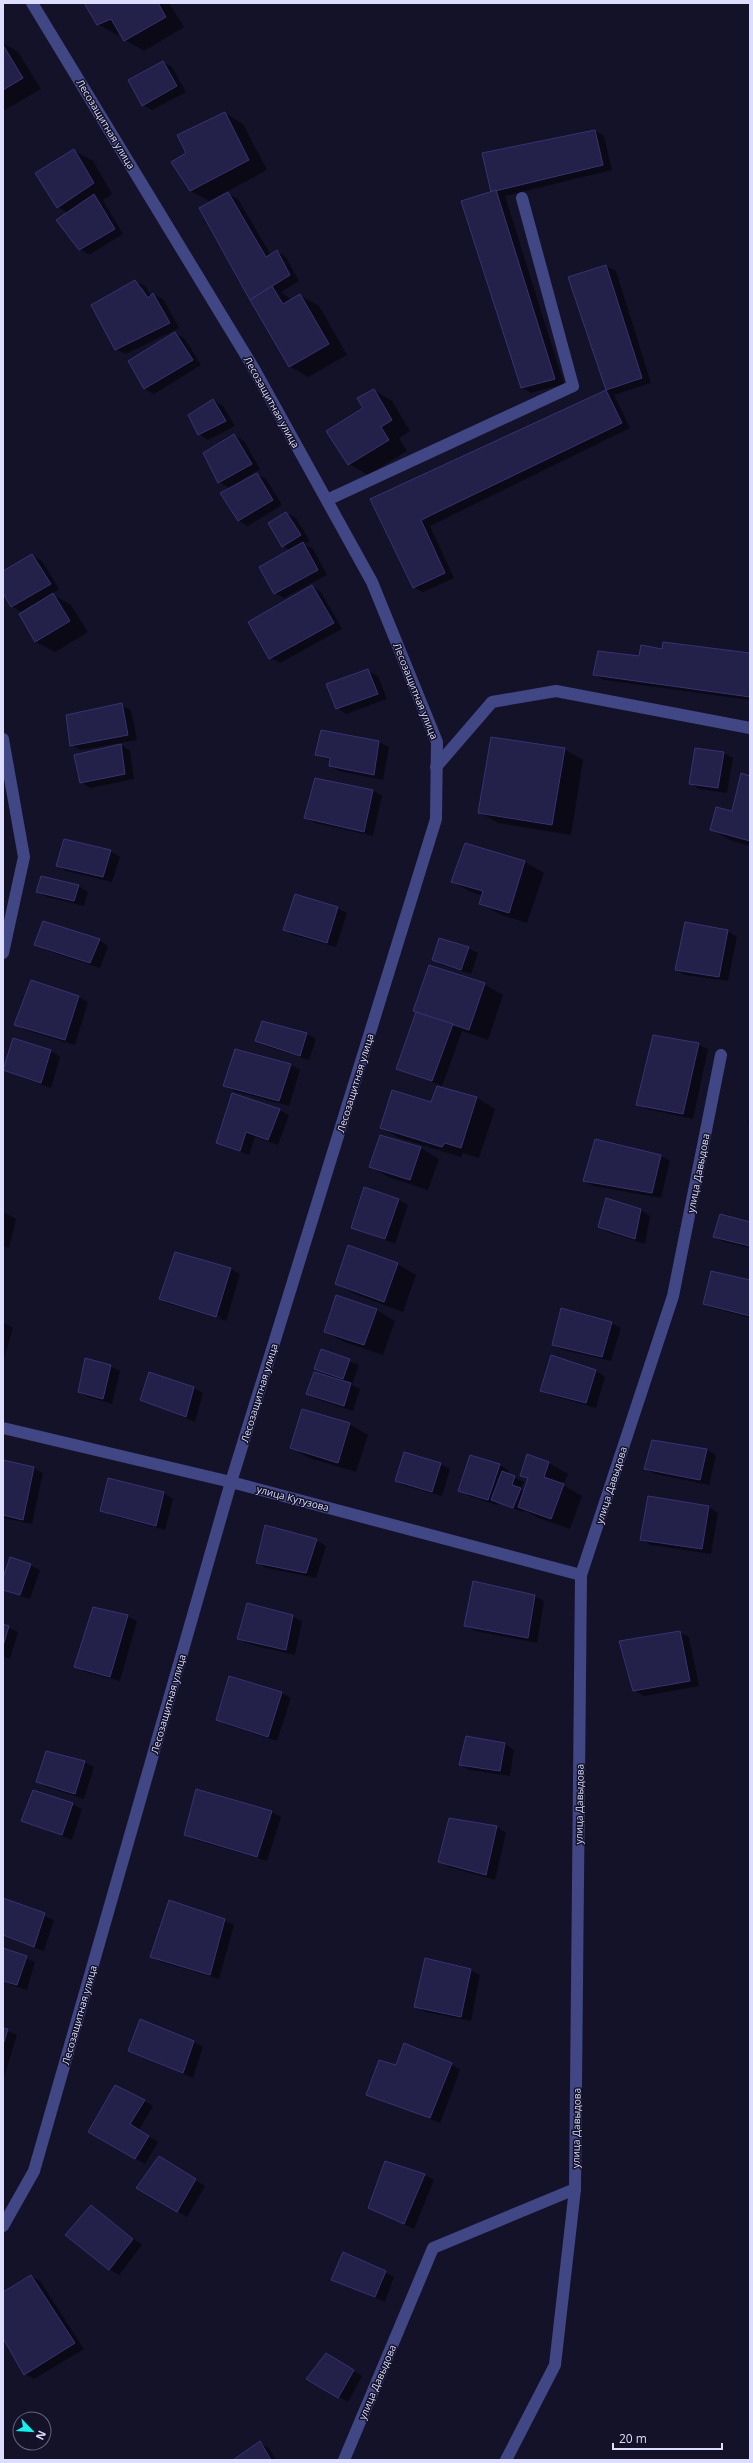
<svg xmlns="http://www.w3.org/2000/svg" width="753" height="2463" font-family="'Open Sans',sans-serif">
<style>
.shadow{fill:#0007;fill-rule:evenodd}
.building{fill:#232049;stroke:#383373}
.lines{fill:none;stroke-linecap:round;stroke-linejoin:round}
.minor{stroke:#414685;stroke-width:12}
.labels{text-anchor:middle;stroke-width:3;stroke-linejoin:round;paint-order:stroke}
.street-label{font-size:10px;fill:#ddddfd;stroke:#141229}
</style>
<rect width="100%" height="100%" fill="#141229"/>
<g class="shadow">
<polygon points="86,3 169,3 184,27 144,51 125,40 121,33 117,35 98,24"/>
<polygon points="3,43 18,52 41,89 3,111"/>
<polygon points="163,62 172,67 186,92 152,110 143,105"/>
<polygon points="225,113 243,124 267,170 209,201 191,191 187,154"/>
<polygon points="595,131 604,136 612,170 505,196 564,384 531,393 522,388 492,193"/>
<polygon points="74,150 93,161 112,194 103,200 123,234 89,255 80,249 68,213 58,207"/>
<polygon points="228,194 238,199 271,255 277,251 286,257 299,281 281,292 292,300 300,295 319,306 347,355 308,377 289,366"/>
<polygon points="606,266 616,271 651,383 614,395 630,428 430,526 454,578 423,592 413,587 371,500 607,390 569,277"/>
<path d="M135 281 145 286 151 296 153 294 163 299 179 328 126 354 116 349ZM139 287H142L151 301 150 303Z"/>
<polygon points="175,333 184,338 201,365 154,394 145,389 129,361"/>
<polygon points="374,390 392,401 410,431 399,438 407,451 368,475 349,464 365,408"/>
<polygon points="213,400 223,406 235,426 208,440 199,434"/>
<polygon points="234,435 244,441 260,469 242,480 243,482 257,474 266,479 282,505 248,526 238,520 230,489 219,482"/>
<polygon points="286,513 296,518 310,541 304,544 313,549 327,575 284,598 275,593 291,551 283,546"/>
<polygon points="32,555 42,561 59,589 52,594 71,605 88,632 55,652 36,642 20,615 33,607 32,605 21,612 12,606 3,591 3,572"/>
<polygon points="312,586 321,592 342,629 280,663 270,658"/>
<polygon points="750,654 750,700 604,680 595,675 639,657"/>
<polygon points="368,671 378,676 387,699 346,714 337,708"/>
<polygon points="121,705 131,710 137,740 81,750 71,745"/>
<polygon points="322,731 379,742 389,747 383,780 339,771 330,766 331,761 316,755"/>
<polygon points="121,745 130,751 134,779 90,788 81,782"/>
<polygon points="564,749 583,760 571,835 498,823 479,812"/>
<polygon points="724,753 733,758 727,793 699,789 690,783"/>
<polygon points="750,777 750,846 730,840 711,829 732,812"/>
<polygon points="373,790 382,796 373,836 315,823 306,818"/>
<polygon points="465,844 525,862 544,873 527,923 499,914 481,903 483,896 471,892 452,882"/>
<polygon points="110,851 120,857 112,882 66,871 57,866"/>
<polygon points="42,877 79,886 88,892 84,906 47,897 37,892"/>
<polygon points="337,908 347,913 336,947 293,935 284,929"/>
<polygon points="727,931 737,937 728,981 685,975 676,970"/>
<polygon points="99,940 108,946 100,968 45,950 35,944"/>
<polygon points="468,948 478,953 471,974 442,965 433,960"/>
<polygon points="31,982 79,997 88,1002 75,1045 25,1030 16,1025"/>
<polygon points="484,984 503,995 488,1040 462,1031 442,1086 398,1068 417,1012"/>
<polygon points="307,1034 316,1039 309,1060 266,1046 257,1041"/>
<polygon points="13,1039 51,1051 60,1057 51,1088 3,1070"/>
<polygon points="698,1044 708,1049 693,1119 647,1109 637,1104"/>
<polygon points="290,1064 300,1070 289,1106 234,1091 225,1085"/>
<polygon points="437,1087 477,1098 495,1109 479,1158 463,1153 461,1157 399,1138 381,1127 431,1103"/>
<polygon points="279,1110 289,1115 278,1145 255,1137 249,1155 217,1142"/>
<polygon points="750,1115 750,1123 748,1122"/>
<polygon points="421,1148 439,1159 428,1190 388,1177 370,1166"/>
<polygon points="661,1156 670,1161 661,1198 593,1186 584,1180"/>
<polygon points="399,1200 408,1205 395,1244 352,1227"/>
<polygon points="641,1210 650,1216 645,1244 608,1232 599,1227"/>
<polygon points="3,1212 16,1219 9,1248 3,1246"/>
<polygon points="750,1223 750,1248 724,1242 714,1237"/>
<polygon points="397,1264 416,1275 403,1312 355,1294 336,1284"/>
<path d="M231 1269 240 1274 226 1321 169 1304 160 1299ZM169 1301 221 1317V1319L169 1303Z"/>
<polygon points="750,1281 750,1318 713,1308 704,1303"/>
<polygon points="377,1310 395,1321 383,1355 344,1342 325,1332"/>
<polygon points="3,1322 13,1328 3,1362"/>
<polygon points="611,1323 621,1328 611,1361 563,1350 553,1345"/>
<polygon points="322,1350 359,1365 352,1385 360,1389 353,1411 316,1399 307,1394 332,1378 332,1377 315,1369"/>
<polygon points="551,1357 596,1371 605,1377 596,1408 550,1395 541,1390"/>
<polygon points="110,1366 120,1371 112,1404 88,1397 79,1392"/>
<polygon points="150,1374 194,1388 203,1393 195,1422 142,1400"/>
<polygon points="349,1424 368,1435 356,1472 309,1458 291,1447"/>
<polygon points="653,1441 707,1450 716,1455 709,1485 655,1474 645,1469"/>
<polygon points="527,1456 549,1463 568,1474 563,1485 582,1496 570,1529 538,1518 524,1510 523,1512 498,1503 497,1505 469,1496 459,1491 500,1465 509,1471 508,1474 524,1482 521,1489 525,1491 529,1479 521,1475"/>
<polygon points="3,1461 34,1468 43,1473 32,1524 3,1518"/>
<polygon points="440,1464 450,1469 442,1496 405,1486 396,1481"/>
<polygon points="164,1493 173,1499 165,1530 111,1515 102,1510"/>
<polygon points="649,1497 709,1507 718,1513 711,1554 651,1545 641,1539"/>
<polygon points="316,1540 326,1546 316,1578 266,1568 257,1563"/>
<polygon points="30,1565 40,1570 30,1599 3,1590 3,1581"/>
<polygon points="535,1596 544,1601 537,1643 475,1631 465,1625"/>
<polygon points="127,1616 137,1621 120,1681 85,1672 76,1667"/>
<polygon points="292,1616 302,1621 295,1655 248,1644 238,1639"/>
<polygon points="3,1625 18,1632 10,1659 3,1656"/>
<polygon points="679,1632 689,1637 699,1686 644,1696 634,1690"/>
<polygon points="229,1677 282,1693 291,1698 277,1741 227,1725 217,1720"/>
<polygon points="467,1738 505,1744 514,1750 510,1776 469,1770 460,1765"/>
<polygon points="84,1762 94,1767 84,1799 46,1787 37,1782"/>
<polygon points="197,1790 272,1812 281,1817 267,1861 195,1840 185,1834"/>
<polygon points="72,1804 82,1809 72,1840 22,1820"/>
<polygon points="497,1827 506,1833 495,1880 449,1867 439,1861"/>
<polygon points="3,1899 54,1920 44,1951 3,1936"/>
<polygon points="224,1920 234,1925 219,1979 161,1962 151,1956"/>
<polygon points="3,1949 35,1962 27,1990 3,1982"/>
<polygon points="470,1970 480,1975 471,2021 425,2012 415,2007"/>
<polygon points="3,2029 17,2035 3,2081"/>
<polygon points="194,2042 203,2047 193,2078 129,2051"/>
<polygon points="451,2064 460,2070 440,2123 368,2094 397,2067"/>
<polygon points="144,2101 153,2106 139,2130 158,2142 145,2164 89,2131"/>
<polygon points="168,2163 205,2186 187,2217 137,2188"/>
<polygon points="424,2175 434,2180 414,2229 369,2208"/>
<polygon points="91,2206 142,2245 119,2275 109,2269"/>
<polygon points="385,2272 394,2277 385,2302 333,2279"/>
<polygon points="31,2276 40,2281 84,2349 34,2379 25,2374 3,2336 3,2293"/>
<polygon points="326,2354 362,2376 348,2402 308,2379"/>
<polygon points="260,2443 269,2448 276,2460 235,2460"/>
</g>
<g class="building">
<polygon points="84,3 158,3 166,17 124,41 111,19 97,25"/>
<polygon points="3,45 23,78 3,90"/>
<polygon points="163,61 177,86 142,106 128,80"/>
<polygon points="225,112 249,160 190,191 171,162 186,153 177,135"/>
<polygon points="595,130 603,165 491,192 482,153"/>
<polygon points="74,149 94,183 57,208 35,173"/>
<polygon points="496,190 555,379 521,388 461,201"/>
<polygon points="228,192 266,257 277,250 290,275 250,300 199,208"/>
<polygon points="94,194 115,229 79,250 56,220"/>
<polygon points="606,265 642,378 606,390 568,277"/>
<polygon points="135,280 148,298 153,293 170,323 115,350 91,305"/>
<polygon points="272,286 283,304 300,294 329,344 289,367 250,300"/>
<polygon points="175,332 193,360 144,389 128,361"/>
<polygon points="374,389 392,420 381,427 389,440 348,465 326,431 363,408 357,398"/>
<polygon points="606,390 622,423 421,520 445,573 413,588 370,499"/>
<polygon points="213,399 226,421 198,435 188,415"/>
<polygon points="234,434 252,464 218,483 203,453"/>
<polygon points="257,473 273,500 238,521 220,493"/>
<polygon points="286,512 301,535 282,547 268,523"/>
<polygon points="303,542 318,570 274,594 259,567"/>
<polygon points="32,554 51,584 11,607 3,593 3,571"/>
<polygon points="312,585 334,623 269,659 248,622"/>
<polygon points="53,593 70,621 35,642 19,614"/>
<polygon points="663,642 750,653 750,697 593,675 598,651 639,656 641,645 662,649"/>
<polygon points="368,669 378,694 336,709 326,684"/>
<polygon points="122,703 128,735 70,746 66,715"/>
<polygon points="321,730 379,741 374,775 329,766 330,758 315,755"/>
<polygon points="491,737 565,748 552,825 478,813"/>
<polygon points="121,744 125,774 80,783 74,755"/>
<polygon points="695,748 724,752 718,788 689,784"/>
<polygon points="741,773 750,776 750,841 710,830 716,807 732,811"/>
<polygon points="315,778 373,790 364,832 304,818"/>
<polygon points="64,839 111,850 103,877 56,866"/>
<polygon points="465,843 525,861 509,913 479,904 483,891 451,882"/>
<polygon points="41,876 79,885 74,901 36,892"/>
<polygon points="295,894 338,907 327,943 283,930"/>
<polygon points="43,921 100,939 90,963 34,945"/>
<polygon points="685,922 728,930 719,977 675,970"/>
<polygon points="439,938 469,947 461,970 432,960"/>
<polygon points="429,965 485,983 469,1030 413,1011"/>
<polygon points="31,980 79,996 65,1040 14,1025"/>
<polygon points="416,1012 453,1024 432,1081 396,1069"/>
<polygon points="262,1021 307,1033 300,1056 255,1041"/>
<polygon points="653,1035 699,1043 683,1114 636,1105"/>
<polygon points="13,1038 51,1050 41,1083 3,1070"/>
<polygon points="235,1049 291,1064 279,1101 223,1086"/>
<polygon points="437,1086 477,1097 461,1148 445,1143 442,1147 380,1128 392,1090 431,1102"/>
<polygon points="232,1093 280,1109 268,1140 246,1132 240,1151 216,1143"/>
<polygon points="380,1135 421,1147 410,1180 369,1167"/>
<polygon points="595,1139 661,1155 652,1193 583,1181"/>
<polygon points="364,1187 399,1199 385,1239 351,1228"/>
<polygon points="606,1198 641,1209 635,1239 598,1227"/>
<polygon points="720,1214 750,1222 750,1246 713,1237"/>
<polygon points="348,1245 398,1263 384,1302 335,1284"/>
<polygon points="175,1252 231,1268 216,1317 159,1299"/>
<polygon points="711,1271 750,1280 750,1316 703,1304"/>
<polygon points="336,1295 377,1309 364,1345 324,1332"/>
<polygon points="561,1308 612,1322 602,1357 552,1345"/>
<polygon points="321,1349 350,1359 343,1379 314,1369"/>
<polygon points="551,1355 596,1370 586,1403 540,1391"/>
<polygon points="85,1358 111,1365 103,1399 78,1392"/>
<polygon points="149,1372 194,1387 186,1417 140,1400"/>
<polygon points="314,1372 351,1383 344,1406 306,1394"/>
<polygon points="302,1409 350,1423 338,1463 290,1448"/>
<polygon points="652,1440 707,1449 700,1480 644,1469"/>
<polygon points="404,1452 441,1463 432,1492 395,1481"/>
<polygon points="527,1454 549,1462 544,1477 564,1484 551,1519 518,1507 528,1478 520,1476"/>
<polygon points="470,1455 500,1464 488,1500 458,1491"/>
<polygon points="3,1460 34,1467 23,1520 3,1515"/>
<polygon points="502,1471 515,1476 512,1485 521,1488 513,1508 491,1500"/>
<polygon points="108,1478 164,1492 156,1526 100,1511"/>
<polygon points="648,1496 709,1506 702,1549 640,1540"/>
<polygon points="265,1525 317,1539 306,1573 256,1563"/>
<polygon points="10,1557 31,1564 20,1595 3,1590 3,1578"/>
<polygon points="473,1581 535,1595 528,1638 464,1626"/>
<polygon points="247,1603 293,1615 286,1650 237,1639"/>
<polygon points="93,1607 128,1615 110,1677 74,1667"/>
<polygon points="3,1624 9,1626 3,1646"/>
<polygon points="680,1631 690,1681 633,1691 619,1641"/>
<polygon points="229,1676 282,1692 268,1737 216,1720"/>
<polygon points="466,1736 505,1743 500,1771 459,1765"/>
<polygon points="46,1751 85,1761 75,1794 36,1782"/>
<polygon points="196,1789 272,1811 257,1857 184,1835"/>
<polygon points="33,1790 73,1803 62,1835 21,1821"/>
<polygon points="449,1818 497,1826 486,1875 438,1862"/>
<polygon points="3,1898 45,1913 34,1947 3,1935"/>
<polygon points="169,1900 225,1919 210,1975 150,1957"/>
<polygon points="3,1948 27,1956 17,1985 3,1981"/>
<polygon points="425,1958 471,1969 461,2017 414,2007"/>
<polygon points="140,2019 194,2041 183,2073 128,2051"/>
<polygon points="3,2028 8,2029 3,2045"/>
<polygon points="404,2043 452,2063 430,2118 366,2095 379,2060 396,2065"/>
<polygon points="115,2085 145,2100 130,2124 149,2136 135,2159 88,2132"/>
<polygon points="159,2156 196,2179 177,2212 136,2188"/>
<polygon points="385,2161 425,2174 404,2224 368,2208"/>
<polygon points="91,2205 133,2239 109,2270 65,2235"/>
<polygon points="343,2252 386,2271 375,2297 331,2280"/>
<polygon points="31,2275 75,2343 24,2375 3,2338 3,2292"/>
<polygon points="326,2353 354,2370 338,2398 306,2379"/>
<polygon points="260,2441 271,2460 233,2460"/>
</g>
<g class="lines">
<g class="minor">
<polyline points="327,500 573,386 522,198"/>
<polyline points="3,739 24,857 3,953"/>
<polyline points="436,767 492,702 556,691 750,728"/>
<polyline points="3,1428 231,1482 581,1575"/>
<polyline points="3,2226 34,2171 231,1482 436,819 437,742 372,582 253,367 32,3"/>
<polyline points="344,2460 433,2248 575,2189 581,1575 673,1296 721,1055"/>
<polyline points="506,2460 555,2365 575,2189"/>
</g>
</g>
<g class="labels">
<g class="street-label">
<text transform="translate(106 124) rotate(59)" y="4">Лесозащитная улица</text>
<text transform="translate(272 402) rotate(61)" y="4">Лесозащитная улица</text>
<text transform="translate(416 691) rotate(68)" y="4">Лесозащитная улица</text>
<text transform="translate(355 1083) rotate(-73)" y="4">Лесозащитная улица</text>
<text transform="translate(698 1173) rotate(-79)" y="4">улица Давыдова</text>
<text transform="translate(259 1393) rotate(-73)" y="4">Лесозащитная улица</text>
<text transform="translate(611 1485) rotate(-72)" y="4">улица Давыдова</text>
<text transform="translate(293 1498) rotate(15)" y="4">улица Кутузова</text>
<text transform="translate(168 1704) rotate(-74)" y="4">Лесозащитная улица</text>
<text transform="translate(579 1804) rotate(-89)" y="4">улица Давыдова</text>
<text transform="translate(79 2015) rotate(-74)" y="4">Лесозащитная улица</text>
<text transform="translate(576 2128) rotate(-89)" y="4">улица Давыдова</text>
<text transform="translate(377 2382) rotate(-67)" y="4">улица Давыдова</text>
</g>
</g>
<rect width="753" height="2463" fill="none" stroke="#ddddfd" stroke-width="8"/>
<g transform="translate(32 2431) rotate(115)"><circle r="19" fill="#141229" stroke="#64637e"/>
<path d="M0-3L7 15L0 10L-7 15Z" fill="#16f0ec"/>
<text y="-6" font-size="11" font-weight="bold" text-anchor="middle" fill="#ddddfd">N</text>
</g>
<path d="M613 2443v6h109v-6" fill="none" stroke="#ddddfd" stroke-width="2"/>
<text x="619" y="2443" font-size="12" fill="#ddddfd" stroke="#141229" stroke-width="3" paint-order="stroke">20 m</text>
</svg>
